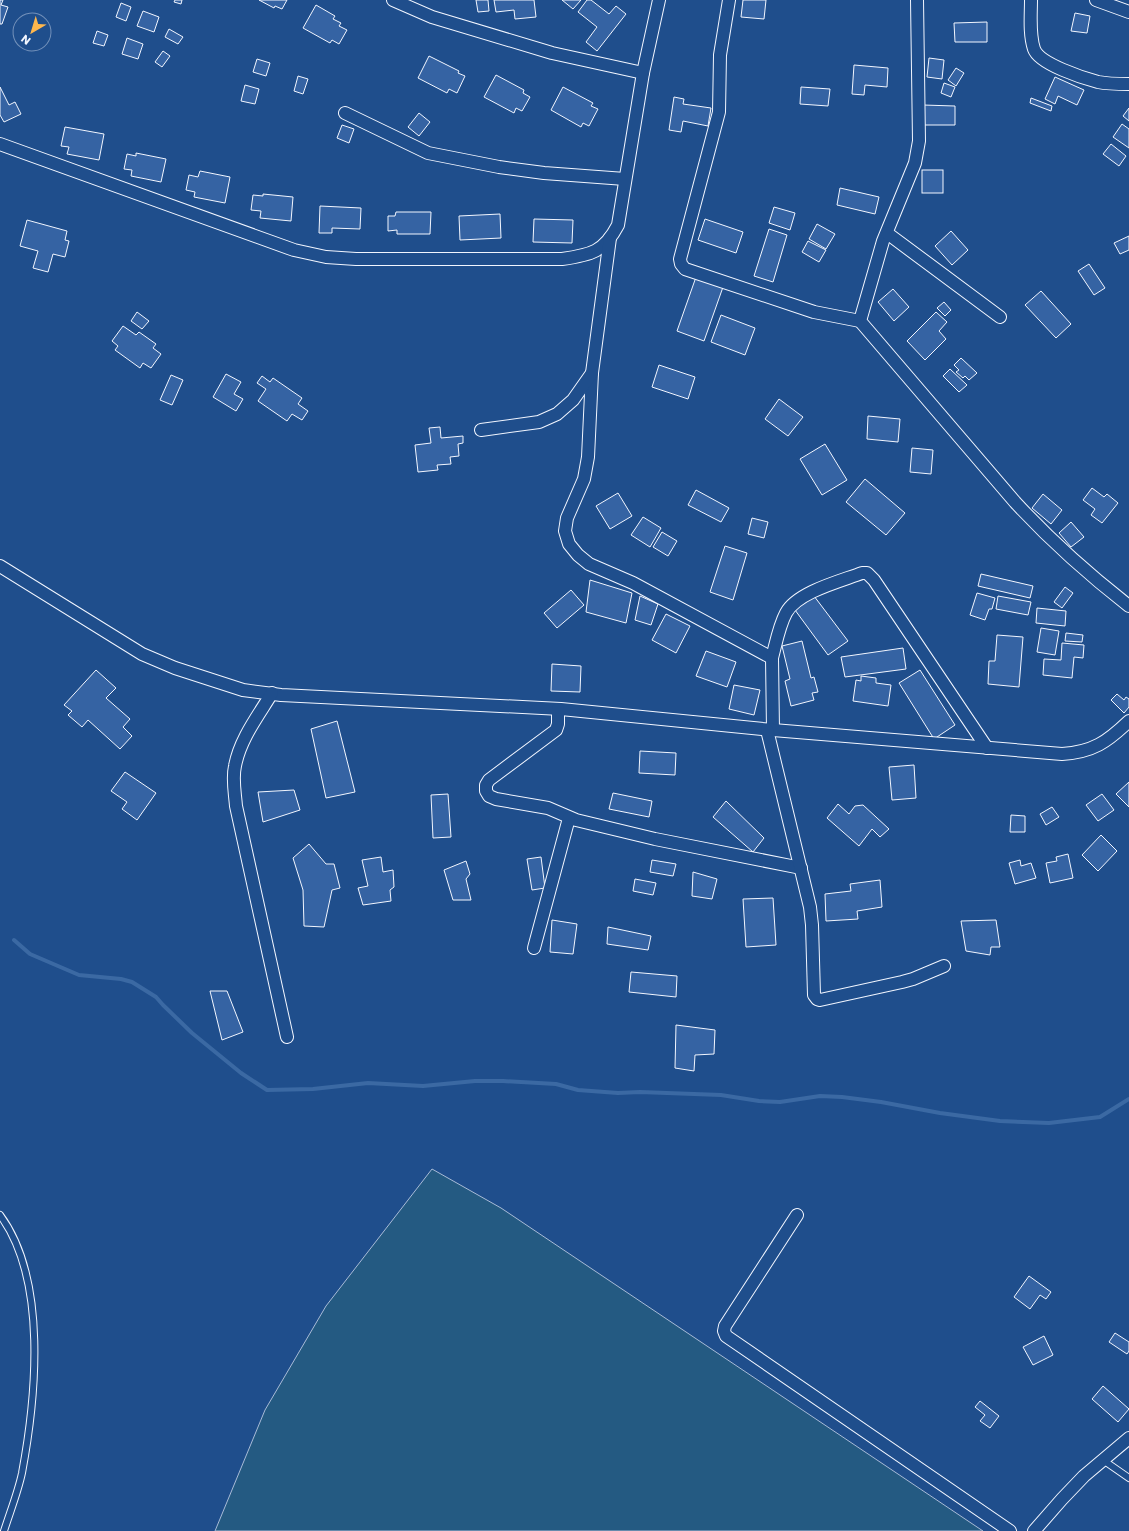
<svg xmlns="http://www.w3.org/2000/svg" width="1129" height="1531" font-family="Poppins,sans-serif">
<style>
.green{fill:#245a82;stroke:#a8bbd7}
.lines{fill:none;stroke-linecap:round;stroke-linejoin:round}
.stream{stroke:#3b69a3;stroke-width:4}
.building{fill:#3563a3;stroke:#f2f6ff}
.service-casing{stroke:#f2f6ff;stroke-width:8}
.minor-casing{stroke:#f2f6ff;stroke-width:14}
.service{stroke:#1f4e8c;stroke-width:6}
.minor{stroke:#1f4e8c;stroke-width:12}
</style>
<rect width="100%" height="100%" fill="#1f4e8c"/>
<polygon class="green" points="432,1169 501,1208 983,1531 215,1531 265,1410 326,1306"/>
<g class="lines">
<polyline class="stream" points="14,940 30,954 79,975 121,979 132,982 156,997 163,1005 192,1033 241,1073 267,1090 313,1089 368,1083 423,1086 475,1081 503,1081 556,1084 578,1090 618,1093 640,1092 721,1095 759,1101 780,1102 820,1096 842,1097 881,1102 940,1113 1000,1121 1049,1123 1100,1117 1129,1099"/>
</g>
<g class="building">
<polygon points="0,0 3,0 1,5 8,7 2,24 0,24"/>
<polygon points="175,0 182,0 181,4 174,2"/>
<polygon points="259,0 287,0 282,9 275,6 274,8"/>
<polygon points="476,0 488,0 489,11 478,12"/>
<polygon points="494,0 534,0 536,17 515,19 514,10 496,12"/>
<polygon points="562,0 581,0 573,9"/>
<polygon points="587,0 591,0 609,14 616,6 626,14 597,51 586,42 597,27 578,12"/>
<polygon points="743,0 766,0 764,19 741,17"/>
<polygon points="121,3 131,7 126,21 116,17"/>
<polygon points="316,5 335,16 333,19 341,23 339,26 347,30 339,44 332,40 330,43 303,28"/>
<polygon points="143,11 159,17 154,32 137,26"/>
<polygon points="1075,13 1090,16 1087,33 1071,31"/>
<polygon points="987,22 987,42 955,42 954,23"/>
<polygon points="169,29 183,37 178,44 165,37"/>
<polygon points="97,31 108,35 104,46 93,43"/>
<polygon points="127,38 143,44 138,59 122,54"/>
<polygon points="163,51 170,56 162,67 155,62"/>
<polygon points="429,56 459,71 458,73 465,76 457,93 449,89 447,93 418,78"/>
<polygon points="929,58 944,60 942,79 927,77"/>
<polygon points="257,59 270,63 266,76 253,72"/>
<polygon points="854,65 888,68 887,87 865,85 864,95 852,94"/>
<polygon points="956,68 964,73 956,86 948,80"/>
<polygon points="496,75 524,90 523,93 530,97 522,111 516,108 514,113 484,97"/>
<polygon points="298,76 308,79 303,94 294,91"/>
<polygon points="1055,77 1084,90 1077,105 1058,96 1055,104 1045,99"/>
<polygon points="944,83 955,87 951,97 941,93"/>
<polygon points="245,85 259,89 255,104 241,101"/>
<polygon points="0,87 9,105 15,102 21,114 4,122 0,115"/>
<polygon points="563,87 593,103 591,106 598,109 589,126 583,123 581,127 551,110"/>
<polygon points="801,87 830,89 828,106 800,104"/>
<polygon points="674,97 684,99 683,104 711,108 708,126 683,121 681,132 669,130"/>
<polygon points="1031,98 1052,106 1051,111 1030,103"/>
<polygon points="923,105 955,106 955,125 923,125"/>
<polygon points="1129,108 1129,121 1123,116"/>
<polygon points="419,113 430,122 419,136 408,127"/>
<polygon points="1122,124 1129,129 1129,148 1113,137"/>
<polygon points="342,125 354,129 349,143 337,138"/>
<polygon points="65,127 104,134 99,160 67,154 69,147 61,146"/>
<polygon points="1111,144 1126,156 1119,166 1103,154"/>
<polygon points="136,153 166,159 161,182 131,176 132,170 124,169 127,154 136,156"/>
<rect x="922" y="170" width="21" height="23"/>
<polygon points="200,171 230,177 225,203 194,197 195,192 186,190 189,175 198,177"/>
<polygon points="840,188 879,197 875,214 837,205"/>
<polygon points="263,194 293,197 291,221 260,218 261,211 251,210 253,195 263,196"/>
<polygon points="320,206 361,208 360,229 332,228 332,233 319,233"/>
<polygon points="774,207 795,213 790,230 769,223"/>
<polygon points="396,212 431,212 430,234 397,234 397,230 388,231 388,216 395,216"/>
<polygon points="500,214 501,238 460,240 459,216"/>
<polygon points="534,219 573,220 572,243 533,242"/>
<polygon points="705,219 743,232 736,253 698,240"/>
<polygon points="27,220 67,231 65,240 69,241 65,257 53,254 48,272 33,268 38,251 20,246"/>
<polygon points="817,224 835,234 826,249 809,239"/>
<polygon points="769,229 787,235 773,282 754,276"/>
<polygon points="951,231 968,250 952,265 935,246"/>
<polygon points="1129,236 1129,250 1120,254 1114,243"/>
<polygon points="808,241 826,250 819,262 802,252"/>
<polygon points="1089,264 1105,288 1094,295 1078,271"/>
<polygon points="696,277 723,287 704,341 677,331"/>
<polygon points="893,289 909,307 894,321 878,302"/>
<polygon points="1041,291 1071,324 1056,338 1025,305"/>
<polygon points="944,302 951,310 945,316 937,308"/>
<polygon points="137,312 149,321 142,329 131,321"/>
<polygon points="936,312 947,322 939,331 946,339 925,360 907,341"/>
<polygon points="721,315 755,328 745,355 711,342"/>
<polygon points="123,326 136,335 139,332 156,344 153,348 161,354 151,368 143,363 140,368 115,350 118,346 112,341"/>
<polygon points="961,358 977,373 969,380 965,376 963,378 956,372 959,370 954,365"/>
<polygon points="659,365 695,377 688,399 652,387"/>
<polygon points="950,369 967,385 959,392 943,376"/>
<polygon points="226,374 241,382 234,394 243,399 236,411 213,397"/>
<polygon points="171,375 183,380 172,405 160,400"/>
<polygon points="262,376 270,382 273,378 302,398 298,404 308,411 302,420 292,414 287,421 258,401 266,389 257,383"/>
<polygon points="779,399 803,417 788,436 765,419"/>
<polygon points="868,416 900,419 898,442 867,439"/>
<polygon points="440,427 441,438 463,436 463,443 458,444 459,456 450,457 451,464 437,465 438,470 418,472 415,445 431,443 429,428"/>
<polygon points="825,444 847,480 822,495 800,459"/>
<polygon points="912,448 933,450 931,474 910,472"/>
<polygon points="865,479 905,513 886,535 846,502"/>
<polygon points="1092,488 1104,497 1107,494 1118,503 1102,523 1091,515 1095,509 1083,500"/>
<polygon points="696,490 729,508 721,522 688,505"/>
<polygon points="618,493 632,516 610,529 596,506"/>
<polygon points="1043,494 1062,510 1051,524 1032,508"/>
<polygon points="643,517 661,528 650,547 631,535"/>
<polygon points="752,518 768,522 764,538 748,534"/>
<polygon points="1071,522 1084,537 1071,547 1059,533"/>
<polygon points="662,532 677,541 668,556 653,547"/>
<polygon points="725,546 747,553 733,600 710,592"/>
<polygon points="981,574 1033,586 1030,598 978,586"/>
<polygon points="590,580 632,593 626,623 586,612"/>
<polygon points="1065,587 1073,593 1062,608 1054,602"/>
<polygon points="571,590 584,605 557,628 544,613"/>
<polygon points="977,593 995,598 992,609 989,609 985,620 970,615"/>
<polygon points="640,596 658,604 651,625 635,620"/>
<polygon points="814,596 848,641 828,655 795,610"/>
<polygon points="998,596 1031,602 1028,615 996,609"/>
<polygon points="1037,608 1066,611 1065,626 1036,623"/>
<polygon points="666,614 690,626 676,653 652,640"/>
<polygon points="1041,628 1059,631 1055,655 1037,652"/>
<polygon points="1066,633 1083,635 1082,642 1065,641"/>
<polygon points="997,635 1023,637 1019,687 988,684 989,661 995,661"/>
<polygon points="802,641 811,678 814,677 818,692 812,693 814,700 791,706 785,681 790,679 782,646"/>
<polygon points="1062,643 1084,645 1083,658 1074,657 1072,678 1043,675 1044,659 1061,660"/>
<polygon points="903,648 906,669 845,677 841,657"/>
<polygon points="706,651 736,662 727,687 696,676"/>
<polygon points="552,664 581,666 580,692 551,691"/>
<polygon points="96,670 116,688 106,698 130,719 123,727 132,736 120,749 88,720 82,727 68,715 72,711 64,705"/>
<polygon points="920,670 955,725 934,739 899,683"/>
<polygon points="861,676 876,678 876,683 891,685 888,706 853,701 856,680 861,681"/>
<polygon points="734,685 760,690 754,715 729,709"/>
<polygon points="1117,694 1124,700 1126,697 1129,699 1129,707 1124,713 1111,700"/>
<polygon points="337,721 355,792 326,798 311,729"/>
<polygon points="640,751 676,753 675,775 639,773"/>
<polygon points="914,765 916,798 892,800 889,767"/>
<polygon points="125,772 156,793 137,820 122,809 127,802 111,791"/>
<polygon points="1129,782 1129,807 1116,794"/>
<polygon points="294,790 300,810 263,822 258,792"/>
<polygon points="613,793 652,801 649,817 609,809"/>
<polygon points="448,794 451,837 433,838 431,795"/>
<polygon points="1102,794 1114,810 1098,821 1086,805"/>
<polygon points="726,801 764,838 753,852 713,817"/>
<polygon points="838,804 849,814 855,806 863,805 889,829 880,837 872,829 859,846 827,818"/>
<polygon points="1052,807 1059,817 1046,825 1040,814"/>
<polygon points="1011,815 1025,816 1025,832 1010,832"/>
<polygon points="1101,835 1117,851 1098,871 1082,855"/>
<polygon points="309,844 326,864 334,864 340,888 332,890 324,927 304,926 303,890 293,858"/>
<polygon points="1068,854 1073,878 1050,883 1046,863 1057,861 1056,857"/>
<polygon points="381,857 383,872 393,870 394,887 390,890 391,901 363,905 358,888 368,886 362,860"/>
<polygon points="541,857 545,888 532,890 527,859"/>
<polygon points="652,860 676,864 673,876 650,872"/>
<polygon points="1020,860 1021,866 1031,863 1036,878 1015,884 1009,863"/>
<polygon points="466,861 470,874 466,879 471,900 453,900 444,870"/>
<polygon points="693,872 717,879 712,899 692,896"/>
<polygon points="635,879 656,883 653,895 633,891"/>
<polygon points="880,880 882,907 857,911 858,919 826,921 825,894 851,891 850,884"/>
<polygon points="773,898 776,945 746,947 743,899"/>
<polygon points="552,920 577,924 573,954 550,952"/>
<polygon points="996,920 1000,947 991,947 990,955 966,951 961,921"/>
<polygon points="608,927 651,936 648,950 607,944"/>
<polygon points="631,972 677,976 676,997 629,992"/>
<polygon points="210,991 227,991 243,1032 222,1040"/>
<polygon points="676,1025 715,1030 714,1054 695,1055 694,1071 675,1068"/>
<polygon points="1029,1276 1051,1292 1046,1299 1040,1295 1030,1309 1014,1297"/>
<polygon points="1115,1333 1129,1342 1129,1351 1127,1354 1109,1342"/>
<polygon points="1044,1336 1053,1355 1033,1365 1023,1347"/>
<polygon points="1103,1386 1129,1409 1118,1422 1092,1399"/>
<polygon points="980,1401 999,1416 990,1428 980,1421 985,1415 975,1407"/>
</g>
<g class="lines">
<defs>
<g id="service">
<path d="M0 1215C48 1280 36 1398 22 1473 18 1492 10 1512 4 1531"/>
<polyline points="1103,1460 1129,1478"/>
</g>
<g id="minor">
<polyline points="393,0 432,17 552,53 643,73"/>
<polyline points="729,0 720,55 719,112 680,259 681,264 685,269 814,312 860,321"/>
<path d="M917 0 919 141 915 163 883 241 860 321 1015 502C1050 540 1088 574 1129 606"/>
<path d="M1031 0C1031 15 1029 34 1034 49 1039 64 1083 78 1098 82 1108 84 1119 84 1129 84"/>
<polyline points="1096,0 1129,12"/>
<polyline points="345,113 428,153 499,167 544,173 625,179"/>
<path d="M0 144 294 250 326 257 356 259H562C591 255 604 252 618 225L643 73 659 0"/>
<polyline points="887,233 1000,317"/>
<polyline points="592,373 588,457 584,479 567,518 565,531 569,544 578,555 589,564 633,583 772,658 773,730"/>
<polyline points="481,430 539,422 557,414 573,400 592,373 610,238"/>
<path d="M0 566 142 654 175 668 243 690 281 695 561 709 773 730 1062 754C1093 752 1107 742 1129 721"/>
<path d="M772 658C776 643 779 626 786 613 797 592 841 581 862 573H867L874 580 987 748"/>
<path d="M272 693C258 716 240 739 235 766 232 779 235 793 236 806L287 1037"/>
<polyline points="558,709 558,724 556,730 489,780 486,785 486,791 489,796 496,799 548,808 576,820 655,839 801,868"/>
<polyline points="767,730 810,907 812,925 814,995 817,999 820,1000 902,982 913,979 944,966"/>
<polyline points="534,948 569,818"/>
<polyline points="797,1215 725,1326 724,1331 726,1336 1010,1531"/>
<polyline points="1034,1531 1062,1499 1084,1476 1129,1438"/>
</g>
</defs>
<use href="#service" class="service-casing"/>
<use href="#minor" class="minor-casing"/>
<use href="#service" class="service"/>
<use href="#minor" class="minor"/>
</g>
<g transform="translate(32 32) rotate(218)"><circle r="19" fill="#1f4e8c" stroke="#7391ba"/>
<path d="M0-3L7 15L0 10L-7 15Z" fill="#ffb74d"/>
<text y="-6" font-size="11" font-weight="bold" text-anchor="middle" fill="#f2f6ff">N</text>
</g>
</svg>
